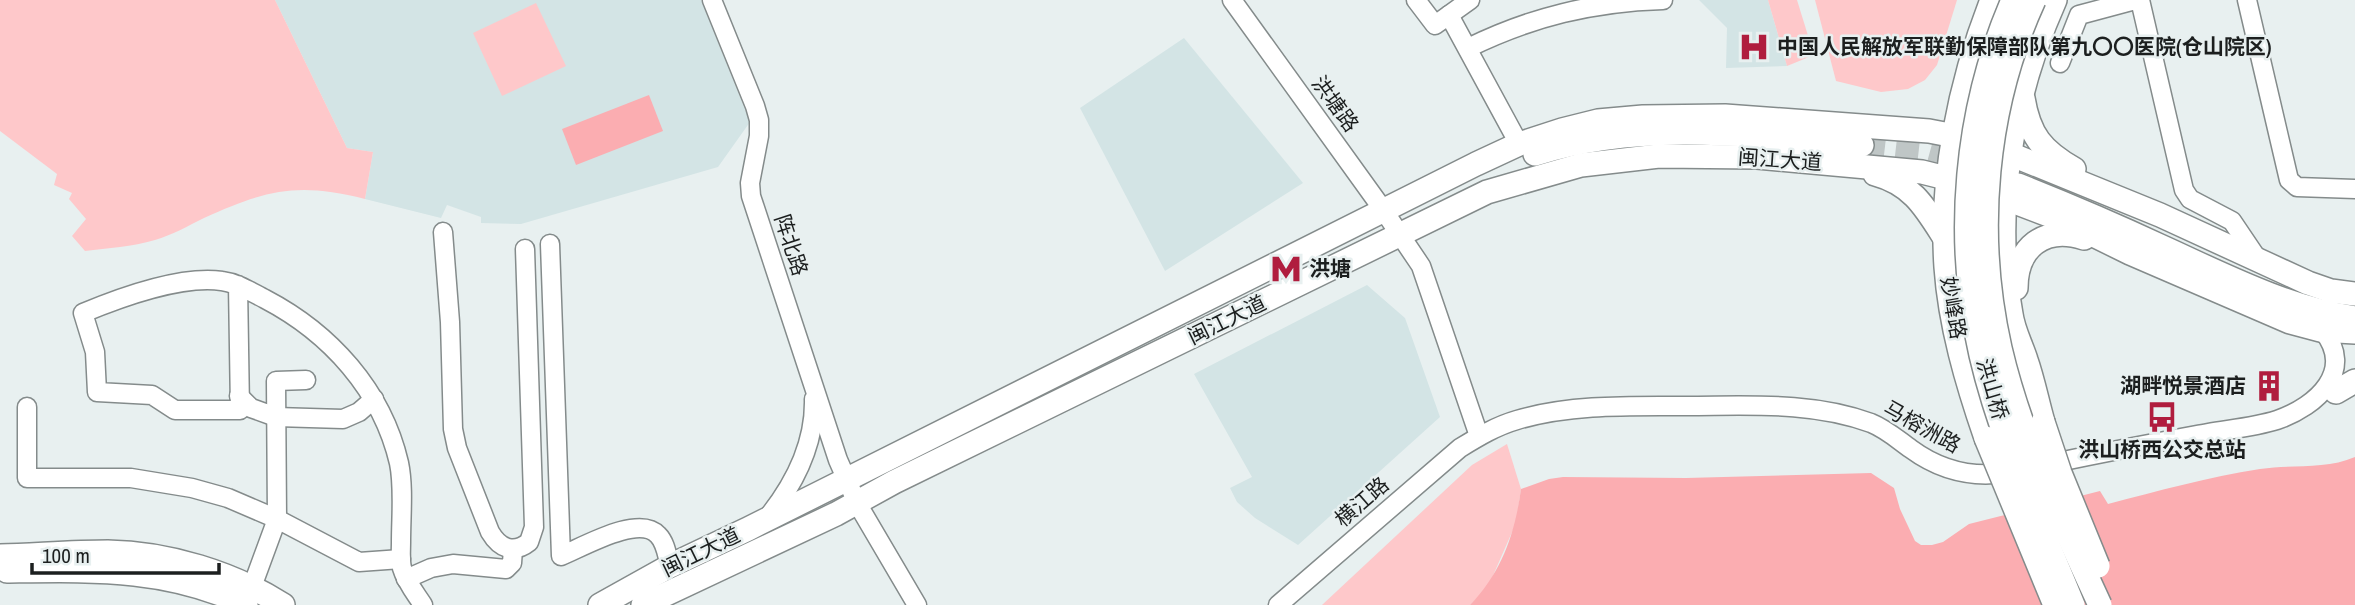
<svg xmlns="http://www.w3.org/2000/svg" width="2355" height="605" font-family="'Archivo Narrow','Noto Sans SC',sans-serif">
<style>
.built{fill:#d3e4e5}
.green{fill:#fec8ca}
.water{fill:#fbadb1}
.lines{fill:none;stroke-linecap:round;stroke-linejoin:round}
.major-tunnel{stroke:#bfc6c6;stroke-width:23;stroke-dasharray:23 11;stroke-linecap:butt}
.minor-casing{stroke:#848b8b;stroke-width:21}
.major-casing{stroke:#848b8b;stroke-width:26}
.minor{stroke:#fff;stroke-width:18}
.major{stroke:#fff;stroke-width:23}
.major-bridge-casing{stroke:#848b8b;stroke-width:26;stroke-linecap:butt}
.major-bridge{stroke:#fff;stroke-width:23}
.labels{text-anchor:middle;stroke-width:5;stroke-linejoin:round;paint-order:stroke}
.poi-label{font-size:21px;font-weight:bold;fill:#1c1f1f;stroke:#e8f0f0;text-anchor:start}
.street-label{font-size:21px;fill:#1c1f1f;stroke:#e8f0f0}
</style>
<rect width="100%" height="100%" fill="#e8f0f0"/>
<g class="built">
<polygon points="275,0 701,0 750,122 718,167 521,224 481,223 481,217 447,205 441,218 365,199 373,152 347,148"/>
<polygon points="1699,0 1768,0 1787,66 1726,68 1727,28"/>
<polygon points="1184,38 1303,183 1165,271 1080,108"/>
<polygon points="1367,285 1405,318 1440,417 1298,545 1255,518 1237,502 1230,488 1252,477 1194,374"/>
</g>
<g class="green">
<path d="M0 0H275L347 148 373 152 365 199C297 182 266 190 204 218 188 226 172 235 155 240 132 247 108 248 85 251L72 236 86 219 69 199 72 193 54 185 57 174 0 131Z"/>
<polygon points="1768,0 1797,0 1814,55 1787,66"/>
<polygon points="1815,0 1957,0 1937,65 1925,80 1908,89 1881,92 1836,81"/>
<polygon points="536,3 566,66 502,96 473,33"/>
<polygon points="1507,444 1521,489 1516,523 1488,587 1470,605 1322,605 1472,465"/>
</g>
<g class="water">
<polygon points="649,95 663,131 576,165 562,129"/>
<path d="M2355 457V605H1470C1502 572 1515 533 1521 489L1549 479 1563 477 1686 478 1871 473 1894 488 1900 509 1915 541 1921 545H1932L1943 542 1969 524 2100 491 2108 504C2158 491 2208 477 2260 469 2291 464 2325 470 2355 457Z"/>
</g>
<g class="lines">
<polyline class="major-tunnel" points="1862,145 1923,152 1967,164"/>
<defs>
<g id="minor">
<polyline points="712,0 755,106 759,120 759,136 750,183 751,196 838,460 857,503 917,605"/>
<polyline points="1232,0 1384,211 1421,266 1479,436"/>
<polyline points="1416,0 1435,25 1449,15 1519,144"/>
<polyline points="2140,0 2184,190 2190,199 2232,221 2259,261"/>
<polyline points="2247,0 2289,180 2297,187 2355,189"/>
<polyline points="1449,15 1470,0"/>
<path d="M1468 48C1531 17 1593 2 1663 0"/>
<polyline points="2060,63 2079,15 2135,0"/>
<path d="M443 232 450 322 453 429 457 448 490 532C500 549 514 554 529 542L534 527 525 249"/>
<path d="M550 244 561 556C583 547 639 514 658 535 666 543 667 556 670 566"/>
<path d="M238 285 240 410H175L152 395 97 392 95 352 83 313C119 298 182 275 222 281 238 283 251 292 265 299 330 333 382 390 399 463 404 487 401 516 401 542 401 551 400 560 402 568 406 582 416 594 423 605"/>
<polyline points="239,396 251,408 276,417 343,419 359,412 374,399"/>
<polyline points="27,407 27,478 131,478 192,488 228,498 277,519 359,562 401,559"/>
<path d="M2045 465C2099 453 2154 443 2208 433 2231 429 2255 427 2277 420 2318 406 2355 370 2323 331"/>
<path d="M768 517C795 483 815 443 814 399"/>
<polyline points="406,579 431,568 453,564 506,569 512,563 513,549"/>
<polyline points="252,587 277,519 276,381 306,380"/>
<path d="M1278 605 1460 448C1478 437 1496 426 1517 420 1570 404 1631 406 1686 406 1747 406 1812 401 1871 423 1886 429 1897 439 1911 449 1941 471 1973 479 2011 472"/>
</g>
<g id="major">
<path d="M2023 98C2029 135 2042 151 2074 169"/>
<path d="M1535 154C1641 120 1753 135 1862 145"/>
<path d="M1875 174C1912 184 1925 207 1944 237"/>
<path d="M2018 185C2066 204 2113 224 2160 246 2222 274 2287 308 2355 318"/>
<path d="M2016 288C2016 247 2045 225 2084 238"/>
<polyline points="2336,392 2355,381"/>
<path d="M2043 422C2037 401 2033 380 2026 360 2021 344 2013 330 2011 314 1992 209 2012 96 2055 0"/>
<path d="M1986 438C1967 383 1950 325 1946 267 1940 179 1960 81 1992 0"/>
<path d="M0 556C36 555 72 552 108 552 168 553 233 573 283 605"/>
<path d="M7 571C91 570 168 567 246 605"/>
<polyline points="600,605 670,566 748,529 1476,164 1519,144 1562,130 1598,121 1643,117 1725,116 1929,131 1955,136 2010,154 2160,215 2308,283 2331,291 2355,294"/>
<polyline points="643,605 836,514 894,482 1487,192 1581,165 1659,156 1757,157 1922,172 1962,182 2067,222 2130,253 2290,322 2320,330 2355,332"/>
</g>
</defs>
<use href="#minor" class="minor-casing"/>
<use href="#major" class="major-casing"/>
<use href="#minor" class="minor"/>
<use href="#major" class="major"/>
<defs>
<g id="major-bridge">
<path d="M2013 0C1965 110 1954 238 1981 355 2001 441 2040 523 2073 605"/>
<path d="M2034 0C1985 107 1974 233 2000 348 2021 438 2062 522 2100 605"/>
<polyline points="2043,422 2060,473 2098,566"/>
<polyline points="1986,438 2055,605"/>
</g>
</defs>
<use href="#major-bridge" class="major-bridge-casing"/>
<use href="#major-bridge" class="major-bridge"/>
</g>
<defs>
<symbol id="hospital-bare" viewBox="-9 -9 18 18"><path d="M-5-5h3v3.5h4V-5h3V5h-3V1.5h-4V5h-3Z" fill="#b01d3e" stroke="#e8f0f0" stroke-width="2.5" paint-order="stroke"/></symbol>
<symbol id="metro-bare" viewBox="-9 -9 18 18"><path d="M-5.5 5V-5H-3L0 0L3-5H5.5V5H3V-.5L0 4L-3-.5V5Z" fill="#b01d3e" stroke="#e8f0f0" stroke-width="2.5" paint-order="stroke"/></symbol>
<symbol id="building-bare" viewBox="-9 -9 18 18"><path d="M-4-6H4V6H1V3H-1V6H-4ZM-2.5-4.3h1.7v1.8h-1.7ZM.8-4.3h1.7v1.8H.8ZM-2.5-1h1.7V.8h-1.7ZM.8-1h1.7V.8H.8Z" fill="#b01d3e" stroke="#e8f0f0" stroke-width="2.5" paint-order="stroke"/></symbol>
<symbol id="bus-bare" viewBox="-9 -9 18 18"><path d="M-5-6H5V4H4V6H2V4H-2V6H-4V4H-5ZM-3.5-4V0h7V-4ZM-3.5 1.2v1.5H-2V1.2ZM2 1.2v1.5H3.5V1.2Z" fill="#b01d3e" stroke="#e8f0f0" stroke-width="2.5" paint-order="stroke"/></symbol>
</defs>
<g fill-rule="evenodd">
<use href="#hospital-bare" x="1732" y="25" width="44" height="44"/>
<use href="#metro-bare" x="1264" y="247" width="44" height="44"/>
<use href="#building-bare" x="2247" y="364" width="44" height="44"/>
<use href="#bus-bare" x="2140" y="395" width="44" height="44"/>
</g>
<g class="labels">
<g class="poi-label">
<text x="1777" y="54">中国人民解放军联勤保障部队第九〇〇医院(仓山院区)</text>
<text x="1309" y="276">洪塘</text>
<text x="2246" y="393" text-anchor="end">湖畔悦景酒店</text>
<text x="2162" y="457" text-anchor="middle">洪山桥西公交总站</text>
</g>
<g class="street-label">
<text transform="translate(1335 104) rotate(54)" y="7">洪塘路</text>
<text transform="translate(1780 160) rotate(4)" y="7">闽江大道</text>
<text transform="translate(791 245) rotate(72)" y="7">阵北路</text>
<text transform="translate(1953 308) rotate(80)" y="7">妙峰路</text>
<text transform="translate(1227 320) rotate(-26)" y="7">闽江大道</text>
<text transform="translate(1992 389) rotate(74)" y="7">洪山桥</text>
<text transform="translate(1922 427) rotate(29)" y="7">马榕洲路</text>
<text transform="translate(1362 502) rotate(-41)" y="7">横江路</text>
<text transform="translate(701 552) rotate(-26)" y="7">闽江大道</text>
</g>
</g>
<path d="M32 563v10h187v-10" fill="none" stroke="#1c1f1f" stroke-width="3.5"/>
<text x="42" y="563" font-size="21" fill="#1c1f1f" stroke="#e8f0f0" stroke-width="5" paint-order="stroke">100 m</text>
</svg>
